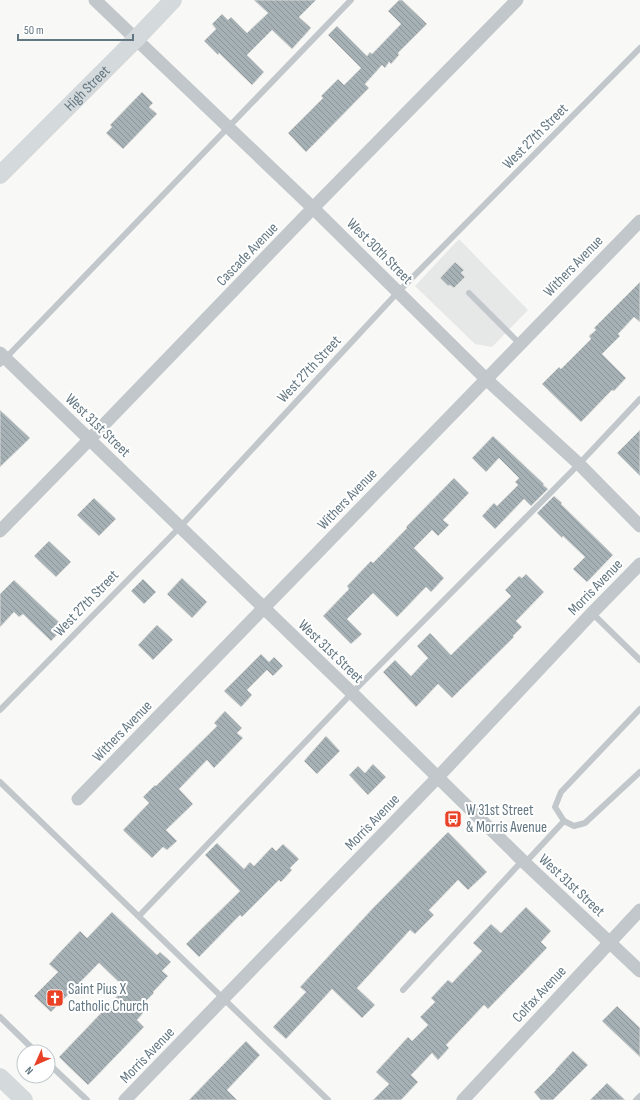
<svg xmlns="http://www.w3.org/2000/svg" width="640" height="1100" font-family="'Sofia Sans Condensed',sans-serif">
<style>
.built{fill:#e6e8e7}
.building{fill:url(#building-back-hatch);stroke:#dadad8}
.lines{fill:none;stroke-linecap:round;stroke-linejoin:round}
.lane{stroke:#c1c7ca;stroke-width:6}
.street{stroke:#c1c7ca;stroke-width:13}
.secondary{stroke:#d4d9dc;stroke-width:18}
.labels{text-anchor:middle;stroke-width:4;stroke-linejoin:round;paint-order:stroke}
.street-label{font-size:15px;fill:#637782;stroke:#fff}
.poi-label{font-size:15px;fill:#637782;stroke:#fff;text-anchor:start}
</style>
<defs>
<pattern id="building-back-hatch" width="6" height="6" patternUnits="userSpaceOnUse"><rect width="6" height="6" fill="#a6b1b6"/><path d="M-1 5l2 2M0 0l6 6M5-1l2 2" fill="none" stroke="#8b9599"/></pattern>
</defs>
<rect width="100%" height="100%" fill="#f8f8f6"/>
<polygon class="built" points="459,239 528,310 492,347 475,344 415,286"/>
<g class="building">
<polygon points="254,0 316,0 299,17 311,28 292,49 272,30 247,55 264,72 252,85 219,53 218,55 204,41 216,29 212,24 222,14 228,20 231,17 247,33 268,13"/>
<polygon points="399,0 402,0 427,24 398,53 399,55 391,64 389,62 385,68 382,65 365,84 369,88 306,152 288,133 323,98 321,96 338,79 344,85 361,68 328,35 337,26 367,56 370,52 372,54 401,24 388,11"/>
<polygon points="142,92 153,103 149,107 157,114 123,149 106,133 112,127 110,125"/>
<polygon points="455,262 464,270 461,273 465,277 454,288 450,285 448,286 440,278"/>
<polygon points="640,282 640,322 634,317 618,334 620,336 602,354 626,378 614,391 612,390 581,422 542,384 559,367 561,369 591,339 589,336 596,330 594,328"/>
<polygon points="0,410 30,438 0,467"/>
<polygon points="640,430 640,476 617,453"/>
<polygon points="493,436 544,484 543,485 548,489 531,506 524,499 495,529 482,516 494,503 497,506 518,485 515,482 519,478 499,458 486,472 472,458"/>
<polygon points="454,478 469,493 443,520 449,525 438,536 432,530 414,548 444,578 431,592 426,587 397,617 373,593 347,619 362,634 351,644 323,616 349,589 347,586 371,561 373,563 407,528 406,527"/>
<polygon points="554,496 562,503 561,504 613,555 587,582 573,569 585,557 563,536 562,538 537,513"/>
<polygon points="94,498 116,519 99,536 77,515"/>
<polygon points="49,541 71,562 56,577 34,556"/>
<polygon points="526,574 544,592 516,621 522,627 513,636 514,637 452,698 438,684 416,707 383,672 395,660 411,676 428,658 417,646 430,633 451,655 511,596 505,590 519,576 522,578"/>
<polygon points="182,578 207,602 192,618 167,594"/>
<polygon points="143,579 156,592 144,604 131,591"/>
<polygon points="14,580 64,627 51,641 23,614 19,617 14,612 0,627 0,594"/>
<polygon points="157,625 173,640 153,660 138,645"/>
<polygon points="261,654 269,662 274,657 283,666 273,676 267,670 247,690 252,695 241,707 224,691"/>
<polygon points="225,711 242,728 237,733 243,738 214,768 207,760 179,789 193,804 166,830 177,841 167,850 163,847 152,858 123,830 149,803 143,797 155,785 156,786 217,726 214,723"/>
<polygon points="326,736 340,751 317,774 304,761"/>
<polygon points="373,764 386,777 368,795 349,775 358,766 365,773"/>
<polygon points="448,832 487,872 468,890 458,880 429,910 434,915 415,934 410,930 357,988 375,1005 362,1018 332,989 286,1039 273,1027 306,992 300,987 374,907"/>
<polygon points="217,843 244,869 250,862 254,866 272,847 276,851 283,844 299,859 290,868 292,870 281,882 279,880 242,917 240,915 199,957 186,944 240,891 205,855"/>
<polygon points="526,907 551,931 541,942 547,948 488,1009 484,1005 446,1045 449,1048 438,1060 432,1053 411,1075 418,1082 401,1100 373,1100 389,1084 376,1072 408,1037 412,1041 428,1025 420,1017 435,1002 431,998 448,980 452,983 482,951 473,943 491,924 501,933"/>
<polygon points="112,912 157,955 160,952 171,962 162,971 168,976 153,992 154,993 146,1001 150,1005 137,1020 144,1027 88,1085 59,1057 125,988 99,963 51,1012 34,996 58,972 49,964 62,950 80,931 87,938"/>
<polygon points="617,1006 640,1028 640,1057 602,1021"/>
<polygon points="246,1041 260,1055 227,1090 237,1100 189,1100"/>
<polygon points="573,1051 588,1065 553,1100 541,1100 534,1092 556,1070 555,1070"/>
<polygon points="607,1083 625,1100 590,1100"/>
</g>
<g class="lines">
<g class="lane">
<polyline points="469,293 520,344"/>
<polyline points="0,364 351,0"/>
<polyline points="592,613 640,660"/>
<polyline points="640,709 561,792 555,807 564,821 574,826 585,823 640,772"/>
<polyline points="0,710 180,527 398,292 640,48"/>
<polyline points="0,782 328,1100"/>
<polyline points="525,863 564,821"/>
<polyline points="139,916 352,693 579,464 640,399"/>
<polyline points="403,990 523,860"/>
<polyline points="0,1017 36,1052"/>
<polyline points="48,1063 87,1100"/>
<polyline points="636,1100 640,1096"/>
</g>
<g class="street">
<polyline points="95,0 313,208 486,379 579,464 640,526"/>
<polyline points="0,353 352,693 525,863 640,971"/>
<polyline points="0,531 90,439 313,208 517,0"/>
<polyline points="78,799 640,221"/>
<polyline points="125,1100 438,777 592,613 640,564"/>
<polyline points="463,1100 640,910"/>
</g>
<g class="secondary">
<path id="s1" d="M0 175 136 39 173 0"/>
<polyline points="0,1077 24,1100"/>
</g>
</g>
<defs>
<symbol id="bus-square" viewBox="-11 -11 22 22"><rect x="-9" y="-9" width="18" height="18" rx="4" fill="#e84126" stroke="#fff"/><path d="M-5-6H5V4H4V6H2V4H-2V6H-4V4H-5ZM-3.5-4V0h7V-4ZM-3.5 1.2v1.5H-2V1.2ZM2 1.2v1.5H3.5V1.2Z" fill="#fff"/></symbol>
<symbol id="church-square" viewBox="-11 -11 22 22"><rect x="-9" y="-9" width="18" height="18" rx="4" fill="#e84126" stroke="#fff"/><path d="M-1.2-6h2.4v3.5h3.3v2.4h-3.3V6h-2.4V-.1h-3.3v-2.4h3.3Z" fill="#fff"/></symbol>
</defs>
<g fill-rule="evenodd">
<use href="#bus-square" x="443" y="809" width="20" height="20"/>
<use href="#church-square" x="45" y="988" width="20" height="20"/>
</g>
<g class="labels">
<g class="street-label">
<text dy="5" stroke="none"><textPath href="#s1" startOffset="123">High Street</textPath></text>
<text transform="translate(535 136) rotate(-45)" y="5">West 27th Street</text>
<text transform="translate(380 251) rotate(45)" y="5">West 30th Street</text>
<text transform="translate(247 254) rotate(-46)" y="5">Cascade Avenue</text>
<text transform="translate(573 266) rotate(-46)" y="5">Withers Avenue</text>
<text transform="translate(309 369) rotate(-47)" y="5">West 27th Street</text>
<text transform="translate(98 425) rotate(44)" y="5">West 31st Street</text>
<text transform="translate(347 499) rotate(-46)" y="5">Withers Avenue</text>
<text transform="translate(595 587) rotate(-46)" y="5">Morris Avenue</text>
<text transform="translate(86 603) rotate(-46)" y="5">West 27th Street</text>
<text transform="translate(331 651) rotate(44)" y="5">West 31st Street</text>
<text transform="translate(122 731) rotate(-46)" y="5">Withers Avenue</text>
<text transform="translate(372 822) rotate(-46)" y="5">Morris Avenue</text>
<text transform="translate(572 885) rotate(43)" y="5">West 31st Street</text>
<text transform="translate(539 994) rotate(-47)" y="5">Colfax Avenue</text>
<text transform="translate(147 1055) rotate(-46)" y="5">Morris Avenue</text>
</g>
<g class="poi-label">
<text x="466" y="815">W 31st Street<tspan x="466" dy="17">&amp; Morris Avenue</tspan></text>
<text x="68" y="994">Saint Pius X<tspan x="68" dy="17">Catholic Church</tspan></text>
</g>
</g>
<g transform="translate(36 1064) rotate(225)"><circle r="19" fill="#ffffff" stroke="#c1c9cd"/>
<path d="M0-3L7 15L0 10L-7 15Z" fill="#e84126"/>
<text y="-6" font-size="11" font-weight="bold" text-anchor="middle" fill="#637782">N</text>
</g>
<path d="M18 34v6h115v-6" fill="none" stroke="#637782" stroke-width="2"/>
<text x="24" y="34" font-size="12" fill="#637782" stroke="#ffffff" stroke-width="3" paint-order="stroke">50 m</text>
</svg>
